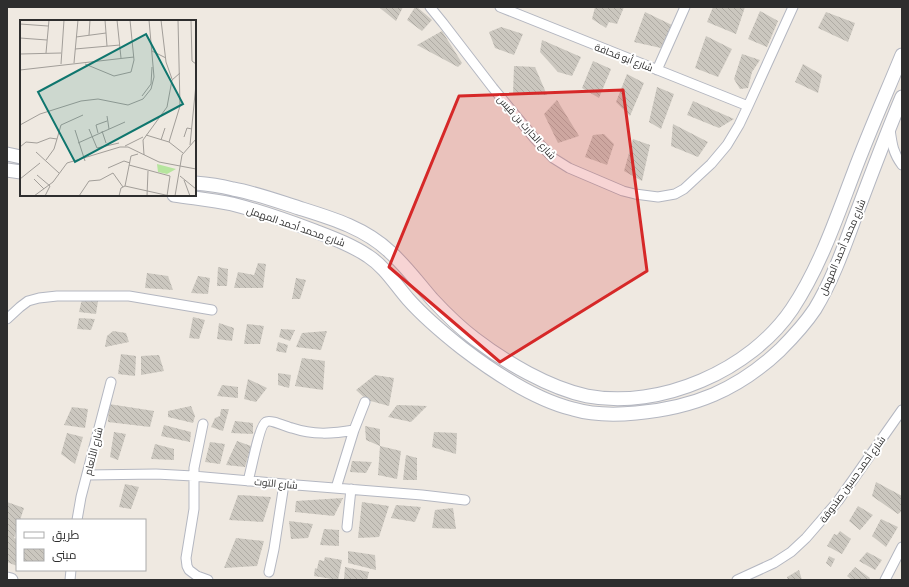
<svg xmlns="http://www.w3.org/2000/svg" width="909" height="587" font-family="'PT Sans Narrow',Cairo,sans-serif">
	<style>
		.building { fill: url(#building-back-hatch) }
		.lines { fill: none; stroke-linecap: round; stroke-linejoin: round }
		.minor-casing { stroke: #b4b7c1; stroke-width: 11 }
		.secondary-casing { stroke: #b4b7c1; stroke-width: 15 }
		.minor { stroke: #fff; stroke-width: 9 }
		.secondary { stroke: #fff; stroke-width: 13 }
		.marked { fill: #d62828; fill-opacity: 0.2; stroke: #d62828; stroke-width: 3; stroke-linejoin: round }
		.labels { text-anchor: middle; stroke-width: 4; stroke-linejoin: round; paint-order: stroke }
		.street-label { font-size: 10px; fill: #2e2e2e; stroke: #fff }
		.inset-road { fill: none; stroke: #a29e99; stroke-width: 1 }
		.view { fill: #0f766e; fill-opacity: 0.15; stroke: #0f766e; stroke-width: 2 }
		.inset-edge { fill: none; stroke: #2e2e2e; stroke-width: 2 }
	</style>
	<defs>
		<pattern id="building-back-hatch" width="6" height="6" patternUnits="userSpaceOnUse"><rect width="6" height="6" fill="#cbc7bf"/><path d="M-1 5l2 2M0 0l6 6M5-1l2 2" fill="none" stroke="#afaba4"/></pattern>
	</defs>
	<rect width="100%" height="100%" fill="#efe9e1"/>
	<!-- building -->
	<path class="building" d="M380 7H403L396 21 380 8Z
		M415 7H417L432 20 422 31 407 20Z
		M595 7H624L617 24 609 22 606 28 592 19Z
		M713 7H745L736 34 707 22Z
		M760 11 778 21 767 47 748 39Z
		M645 12 674 26 661 48 634 42Z
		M826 12 855 23 848 42 818 28Z
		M501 27 523 34 514 55 495 48 489 32Z
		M442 31 462 63 458 67 417 45Z
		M706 36 732 49 718 77 695 68Z
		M542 40 581 57 572 76 558 72 540 52Z
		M742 54 760 60 752 72 748 88 740 89 734 79Z
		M593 61 611 69 599 98 582 88Z
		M803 64 822 75 818 93 795 82Z
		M514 66 535 67 547 95 513 94Z
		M627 74 644 83 630 116 616 102Z
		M657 87 674 94 661 129 649 122Z
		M557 100 579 136 558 143 544 114Z
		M693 101 734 119 719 128 687 115Z
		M673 124 708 142 698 157 671 146Z
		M604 134 614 144 607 165 585 157 593 135Z
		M633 139 650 145 642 181 624 171Z
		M258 263 266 264 263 288H234L238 272 254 275Z
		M218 267 228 269 227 286H217Z
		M147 273 168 276 173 290 145 288Z
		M198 276 210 278 208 294 191 293Z
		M296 278 306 280 300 299H292Z
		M82 299 98 301 96 314 79 312Z
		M193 317 205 320 199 339 189 338Z
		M79 318 95 319 91 330 77 329Z
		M219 323 234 328 232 341 217 339Z
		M247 324 264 326 260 344H244Z
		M281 329 295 330 290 341 279 337Z
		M113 331 126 333 129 342 105 347 107 336Z
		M327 331 321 350 296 347 302 333Z
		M278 342 288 345 286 353 276 351Z
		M121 354 136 356 135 376 118 374Z
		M159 355 164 371 141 375V356Z
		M302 358 325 361 323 390 295 386Z
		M278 373 291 375 289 388 278 385Z
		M375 375 394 378 389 406 367 400 356 390Z
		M248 379 267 388 256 402 244 399Z
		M222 385 238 387V398L217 396Z
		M109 404 154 411 150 427 108 422Z
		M397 405 427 406 411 422 388 417Z
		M191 406 195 416 193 423 168 417V411Z
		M72 407 88 409 85 428 64 425Z
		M221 409H229L223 431 211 427 215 418 220 416Z
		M235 421 253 423V434L231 433Z
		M164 425 191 432 190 442 161 436Z
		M365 426 380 429V446L366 440Z
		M114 432 126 434 118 460 110 457Z
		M434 432 457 433 456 454 432 447Z
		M67 433 83 437 75 464 61 454Z
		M237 441 251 446 245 467 226 465Z
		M210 442 225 444 220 464 205 462Z
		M155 444 174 449V460L151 459Z
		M380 446 401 451 397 479 378 475Z
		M406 455 417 458V480H403Z
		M352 461 372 462 366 473 350 472Z
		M876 482 902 496V511L898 514 872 496Z
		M125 484 139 487 131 509 119 507Z
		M238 495 271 497 263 522 229 520Z
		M343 498 334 516 295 512 296 501Z
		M7 502 24 508 20 520H17V529L14 538 17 539V566L7 562Z
		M362 502 389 506 379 537 358 538Z
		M396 505 421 507 415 522 391 518Z
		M858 506 873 515 860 530 849 521Z
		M453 508 456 529 432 528 435 510Z
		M881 519 898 527 886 547 872 536Z
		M289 521 313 524 308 538 291 539Z
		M324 529 339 530V546L320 545Z
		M840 531 851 539 842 554 827 546 834 534 837 535Z
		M236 538 264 541 257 566 224 568Z
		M348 551 375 555 376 570 348 563Z
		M867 552 882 560 875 570 859 561Z
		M829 556 835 559 831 567 826 563Z
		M325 557 342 560 338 580 314 576 315 568 317 569 319 560 324 561Z
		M345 567 369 572 367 580H344Z
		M855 567 870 578 869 580H852L847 576Z
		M799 570 802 580H788L787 577Z"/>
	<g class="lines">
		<!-- minor casing -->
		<g class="minor-casing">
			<path id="minor" d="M430 7 443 23 493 88 535 139 553 158 569 168 623 191 635 194 658 197 675 194 684 189 711 164 727 145 739 125 748 106 793 7
				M500 7 748 106
				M657 70 685 7
				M890 129C892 144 893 153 902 165
				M7 319 20 307 28 301 39 298 57 296H129L212 310
				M203 424 194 468V509L186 558 187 566 189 570 197 576 208 580
				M88 475 156 474 193 476 284 484 422 495 465 500
				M248 481C251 472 259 425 266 422 270 419 287 427 292 428 313 435 332 434 354 430
				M336 488 354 430 365 402
				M77 520 81 497 111 382
				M347 527 351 489
				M269 572 274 549 284 484
				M70 580 71 570
				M737 580 774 563 791 552 806 538 838 501 902 410
				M885 580 902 547"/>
		</g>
		<!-- secondary casing -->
		<g class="secondary-casing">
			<path id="secondary" d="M7 154 21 157
				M7 170 21 172
				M195 183C208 184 221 186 233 189 256 193 277 201 299 208 331 218 365 228 390 252 406 266 418 283 432 299 445 313 459 327 475 339 505 362 549 388 587 396 660 410 751 370 792 309 820 267 836 219 854 172 869 132 886 94 902 55
				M174 195C193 198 213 200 232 204 260 211 288 221 315 231 333 238 352 245 368 256 385 267 395 284 408 299 424 317 443 333 462 348 492 371 536 400 573 409 593 415 615 415 636 413 693 408 738 390 780 350 793 337 805 324 815 309 832 281 843 250 854 220 870 178 885 137 902 97
				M7 579 11 580"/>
		</g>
		<!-- minor -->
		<use href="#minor" class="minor"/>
		<!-- secondary -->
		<use href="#secondary" class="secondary"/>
	</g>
	<!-- marked area -->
	<path class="marked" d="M623 90 647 271 500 362 389 267 459 96Z"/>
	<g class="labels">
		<!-- street labels -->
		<g class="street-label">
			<text transform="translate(624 57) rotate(21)" y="4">شارع أبو قحافة</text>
			<text transform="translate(527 127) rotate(48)" y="4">شارع الحارث بن قيس</text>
			<text transform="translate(296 226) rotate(19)" y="4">شارع محمد أحمد المهمل</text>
			<text transform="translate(842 247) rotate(-67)" y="4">شارع محمد أحمد المهمل</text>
			<text transform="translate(93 451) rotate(-76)" y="4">شارع الأنعام</text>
			<text transform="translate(852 479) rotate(-54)" y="4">شارع أحمد حسين صندوقة</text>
			<text transform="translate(276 483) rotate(5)" y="4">شارع التوت</text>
		</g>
	</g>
	<!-- overview -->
	<g transform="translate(20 20)">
		<rect width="176" height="176" fill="#efe9e1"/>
		<path d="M137 144 156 149 147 154 138 152Z" fill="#b6e59e"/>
		<path class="inset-road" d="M85 0 87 26M97 0 101 38M141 0 146 42 152 59M171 0 172 41 176 44M0 4 28 6M69 15 70 0M56 17 86 13M0 18 27 20M55 29 100 25M132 31 146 38M26 33 29 0M0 34 41 33M54 43 58 0M41 44 44 0M65 44 94 56 111 52 114 40 110 0M0 50 114 37M122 76 131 64 132 47M87 96 89 109M0 105 20 94 61 81 78 79 108 85 123 79 131 69 134 57 129 0M69 109 77 128 99 123M55 110 65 141M82 111 86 123M78 113 76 105 87 101M126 115 149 122 163 133M164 117 167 108 172 109M37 119 41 105 63 95M141 120 145 108M149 122 160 86 158 0M58 123 105 102M170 125 176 64M105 126 123 117M0 127 6 122 17 123 30 118 37 119 34 129 26 140M16 132 39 153M124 135 123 120 147 87 152 60 160 53M109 145 150 156 147 176M88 148 104 141 110 143M17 155 30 166 25 176M160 156 176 169M0 159 20 143M14 159 24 169M164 160 170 176M105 166 111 136 118 134M14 176 33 162 47 143 100 127H108L139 142 176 149M59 176 69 161 80 160 93 153 103 167M73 176H95M99 176 101 168 105 166 150 176M127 176 128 151M155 176 162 135 176 119"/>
		<path class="view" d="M126 14 163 84 55 142 18 72Z"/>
		<rect width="176" height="176" class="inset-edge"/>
	</g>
	<!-- border -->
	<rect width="909" height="587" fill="none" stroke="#2e2e2e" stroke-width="16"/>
	<!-- legend -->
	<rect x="16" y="519" width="130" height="52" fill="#ffffff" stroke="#ababab"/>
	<rect x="24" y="532" width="20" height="6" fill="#ffffff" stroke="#ababab"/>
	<text x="52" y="539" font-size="12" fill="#2e2e2e">طريق</text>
	<rect x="24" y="549" width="20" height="12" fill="url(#building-back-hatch)" stroke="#ababab"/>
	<text x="52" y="559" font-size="12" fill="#2e2e2e">مبنى</text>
</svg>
